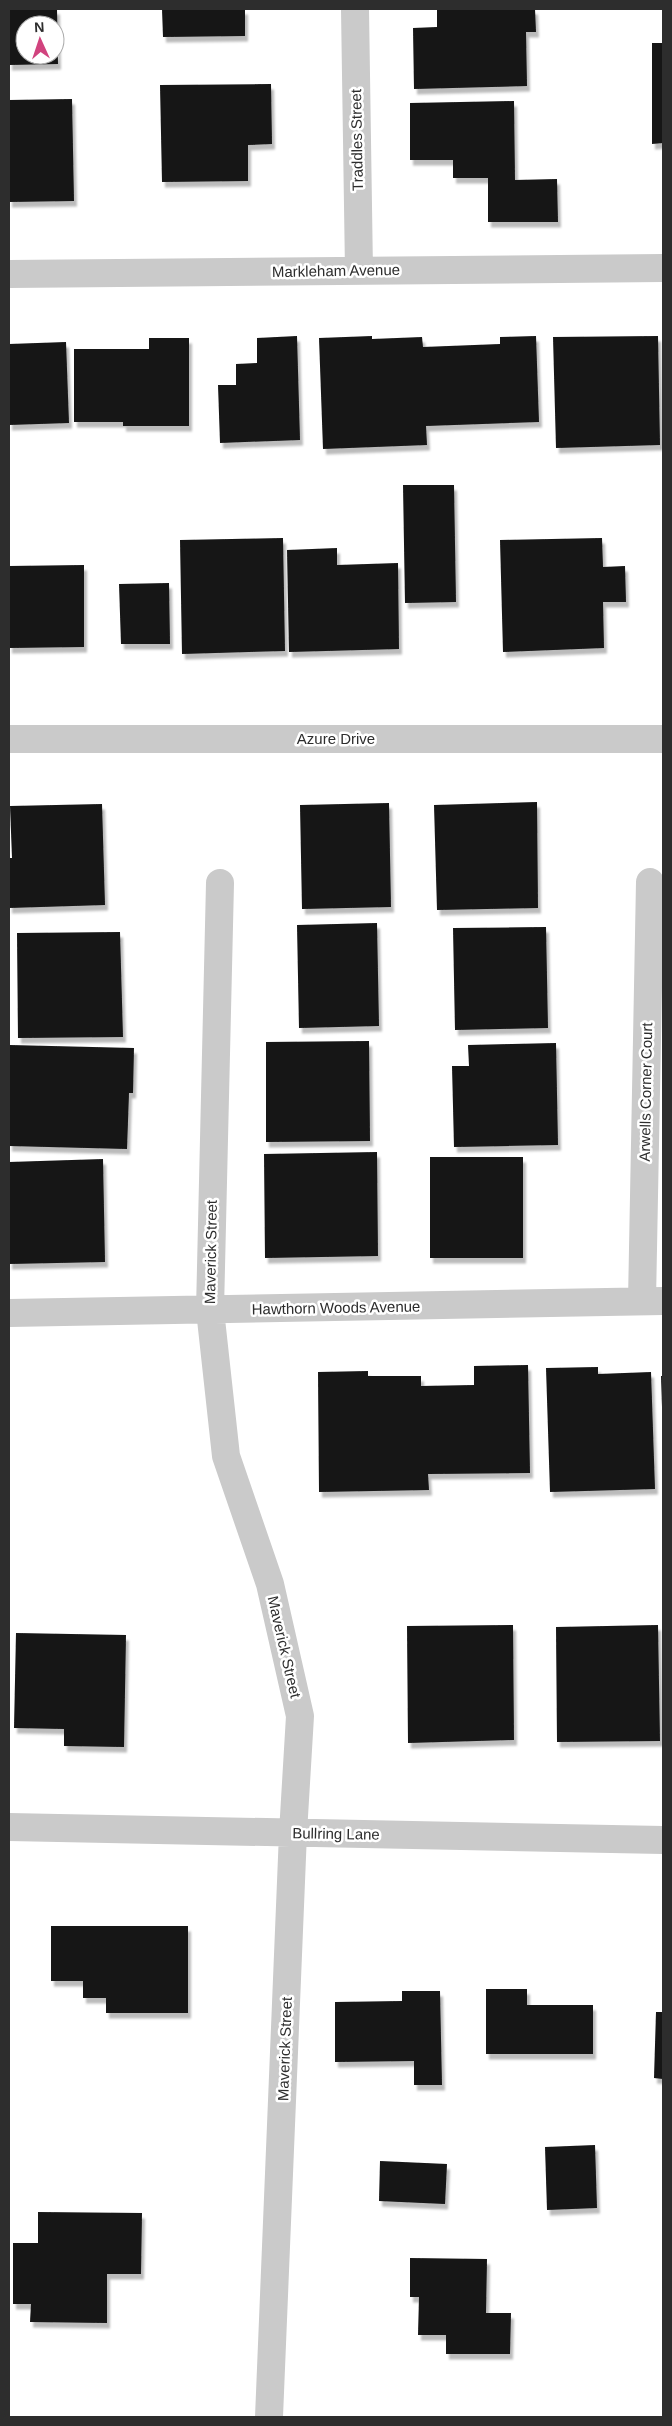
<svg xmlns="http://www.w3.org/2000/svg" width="672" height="2426" font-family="Arial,sans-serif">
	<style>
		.building { fill: #141414; fill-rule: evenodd; filter: url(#shadow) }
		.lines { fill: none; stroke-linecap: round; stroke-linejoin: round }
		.minor { stroke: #cacaca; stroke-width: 28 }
		.tertiary { stroke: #cacaca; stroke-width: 28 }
		.labels { text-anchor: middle; stroke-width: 5; stroke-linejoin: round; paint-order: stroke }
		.street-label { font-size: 15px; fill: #2d2d2d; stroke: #fff }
	</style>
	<defs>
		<filter id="shadow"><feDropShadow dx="3" dy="5.5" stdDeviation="1" flood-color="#0004"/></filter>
	</defs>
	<rect width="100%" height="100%" fill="#fff"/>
	<!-- building -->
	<path class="building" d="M9 9H57L58 64 9 65ZM25 25H55V55H25Z
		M162 9H245V36L163 37Z
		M437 9H535L536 32H526L527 86 414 89 413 28 437 27Z
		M652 43H663V143L652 144Z
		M271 84 272 144 248 145V181L162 182 160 85Z
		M72 99 74 201 9 202V100Z
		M514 101 515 180 557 179 558 222H488V178H453V160H410V103Z
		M297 336 300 440 220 443 218 385H236V364L257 363V338Z
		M372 336V339L422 337 423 347 500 344V337L536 336 539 422 426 426 427 445 323 449 319 338Z
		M658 336 660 445 556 448 553 337Z
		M149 338H189V426H123V422H74V349H149Z
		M66 342 69 423 9 425V344Z
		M403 485H454L456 602 405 603Z
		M283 538 285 651 182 654 180 540Z
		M602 538 603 567 625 566 626 602H603L604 648 503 652 500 540Z
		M337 548V565L398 563 399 649 289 652 287 550Z
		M84 565V647L9 648V566Z
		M169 583 170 644H121L119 584Z
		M537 802 538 908 437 910 434 805Z
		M389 803 391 907 302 909 300 805Z
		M102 804 105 905 9 908V858H12L10 806Z
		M377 923 379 1026 299 1028 297 925Z
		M546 927 548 1028 455 1030 453 928Z
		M120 932 123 1037 18 1038 17 933Z
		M369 1041 370 1141 266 1142V1042Z
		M556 1043 558 1145 454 1147 452 1066H469L468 1045Z
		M10 1045 134 1048 133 1093H129L127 1149 9 1146Z
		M377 1152 378 1256 265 1258 264 1154Z
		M430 1157H523V1258H430Z
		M103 1159 105 1262 9 1264V1162Z
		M528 1365 530 1473 428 1474 429 1490 319 1492 318 1372 368 1371V1376H421V1386L474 1385V1366Z
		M598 1367V1374L651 1372 655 1489 550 1492 546 1368Z
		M661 1376H663V1407H662Z
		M513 1625 514 1740 408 1743 407 1626Z
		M658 1625 660 1741 557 1742 556 1627Z
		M16 1633 126 1635 124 1747 64 1746V1729L14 1728Z
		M51 1926H188V2013H106V1998H83V1981H51Z
		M486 1989H527V2005H593V2054H486Z
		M402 1991H440L442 2085H414V2061L335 2062V2002L402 2001Z
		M656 2012H663V2079L654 2078Z
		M595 2145 597 2208 547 2210 545 2147Z
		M380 2161 447 2164 445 2204 379 2201Z
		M38 2212 142 2213 141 2274H107V2323L30 2322 31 2304H13V2243H38Z
		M410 2258 487 2259 486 2313H511L510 2354H446V2335H418L419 2297H410Z"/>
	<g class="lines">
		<!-- minor -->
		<path class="minor" d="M355 9 359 271
			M9 274 663 268
			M220 883 210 1310 226 1456 270 1584 300 1716 293 1833 269 2417
			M642 1301 650 882
			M9 1313 663 1301
			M9 1827 663 1840"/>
		<!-- tertiary -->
		<path class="tertiary" d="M9 739H663"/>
	</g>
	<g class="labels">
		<!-- street labels -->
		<g class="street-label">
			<text transform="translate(357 140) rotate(-91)" y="5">Traddles Street</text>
			<text transform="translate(336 271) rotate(-1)" y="5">Markleham Avenue</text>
			<text x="336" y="744">Azure Drive</text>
			<text transform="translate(646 1092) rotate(-89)" y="5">Arwells Corner Court</text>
			<text transform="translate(211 1252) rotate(-89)" y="5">Maverick Street</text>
			<text transform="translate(336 1308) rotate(-1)" y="5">Hawthorn Woods Avenue</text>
			<text transform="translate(284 1647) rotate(77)" y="5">Maverick Street</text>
			<text transform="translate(336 1834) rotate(1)" y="5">Bullring Lane</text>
			<text transform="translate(285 2049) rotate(-88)" y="5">Maverick Street</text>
		</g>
	</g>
	<!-- border -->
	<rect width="672" height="2426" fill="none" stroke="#2d2d2d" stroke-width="20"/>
	<!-- north arrow -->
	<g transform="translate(40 40) rotate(357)"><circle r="24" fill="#ffffff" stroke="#ababab"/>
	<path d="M0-4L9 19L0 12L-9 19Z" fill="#d1437e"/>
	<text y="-8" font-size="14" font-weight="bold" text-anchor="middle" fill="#2d2d2d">N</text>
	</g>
</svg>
